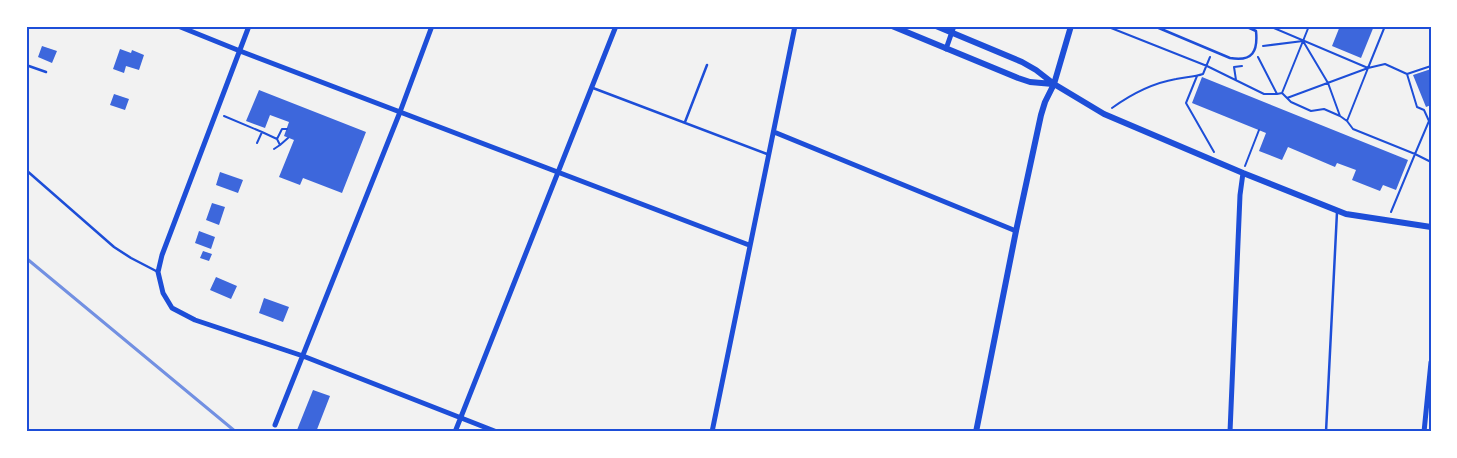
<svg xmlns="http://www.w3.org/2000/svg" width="1457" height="458" font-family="Barlow,sans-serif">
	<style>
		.building { fill: #3d67dc }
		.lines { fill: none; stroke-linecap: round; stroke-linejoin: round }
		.path { stroke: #1d4ed8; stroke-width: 2 }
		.service { stroke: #1d4ed8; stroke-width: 2.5 }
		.minor { stroke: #1d4ed8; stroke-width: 5 }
		.tertiary { stroke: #1d4ed8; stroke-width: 6 }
		.rail { stroke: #7290e2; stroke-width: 3 }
		.neatline { fill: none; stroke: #1d4ed8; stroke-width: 2 }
	</style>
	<rect width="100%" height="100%" fill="#f2f2f2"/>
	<!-- building -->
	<path class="building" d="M1340 26H1374L1361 58 1332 46Z
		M42 46 57 51 52 63 38 57Z
		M120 49 131 53 132 50 144 55 139 70 126 66 124 73 113 69Z
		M1431 69V105L1426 107 1413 75Z
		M1202 77 1408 160 1396 190 1383 185 1380 191 1352 180 1356 170 1337 163 1335 167 1288 147 1282 160 1259 151 1266 133 1192 103Z
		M259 90 366 132 342 193 303 178 300 185 279 177 294 140 284 136 289 122 270 115 265 128 246 121Z
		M114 94 129 99 125 110 110 105Z
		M220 172 243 180 238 193 216 185Z
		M212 203 225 207 219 225 206 220Z
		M199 231 215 237 211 249 195 243Z
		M203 251 212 254 209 261 200 258Z
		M216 277 237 286 231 299 210 290Z
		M264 298 289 307 283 322 259 313Z
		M313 390 330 396 316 432H302L297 430Z"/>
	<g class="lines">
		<!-- path -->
		<path class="path" d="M1106 26 1207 66 1264 94H1277L1258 57
			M1269 26 1368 68 1347 121 1340 116 1324 109 1311 111 1291 102 1282 93 1277 94
			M1309 26 1303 41 1328 83 1340 116
			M1430 26 1431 27
			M1263 46 1303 41 1282 93
			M1368 68 1385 26
			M1407 74 1431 66
			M1197 76 1186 103 1214 152
			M1236 80 1234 67 1242 66
			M1287 98 1368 68 1385 64 1407 74 1417 107 1424 110 1429 121 1415 154 1353 129 1347 121
			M1112 108C1130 95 1153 83 1176 79 1185 77 1194 77 1203 74L1210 57
			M224 116 262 132 257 143
			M262 132 277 139 282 129H287
			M280 145 288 138
			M274 149 280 145 277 139
			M1245 166 1259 130
			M1391 212 1415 154 1431 162"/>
		<!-- service -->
		<path class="service" d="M1154 26 1230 58C1253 62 1258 51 1256 31L1245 26
			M26 65 46 72
			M593 88 767 154
			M685 122 707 65
			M26 170 114 247 131 258 158 272
			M1326 432 1337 212"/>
		<!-- minor -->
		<path class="minor" d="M178 26 240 51 749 245
			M249 26 162 255 158 272 163 293 172 308 195 320 303 356 497 432
			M946 49 954 26
			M774 132 1016 231
			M275 425 400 112 432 26
			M455 432 616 26
			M712 432 795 26
			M1230 432 1240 195 1243 173
			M1424 432 1431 362"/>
		<!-- tertiary -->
		<path class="tertiary" d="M892 26 1018 78 1030 82 1053 84
			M936 26 1022 62 1036 70 1054 84 1104 114 1243 173 1346 214 1431 227
			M976 432 1016 231 1041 115 1045 102 1054 84 1071 26"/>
		<!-- rail -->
		<path class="rail" d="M26 258 236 432"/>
	</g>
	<!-- border -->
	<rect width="1457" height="458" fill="none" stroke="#ffffff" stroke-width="55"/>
	<rect x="28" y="28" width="1402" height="402" class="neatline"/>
</svg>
